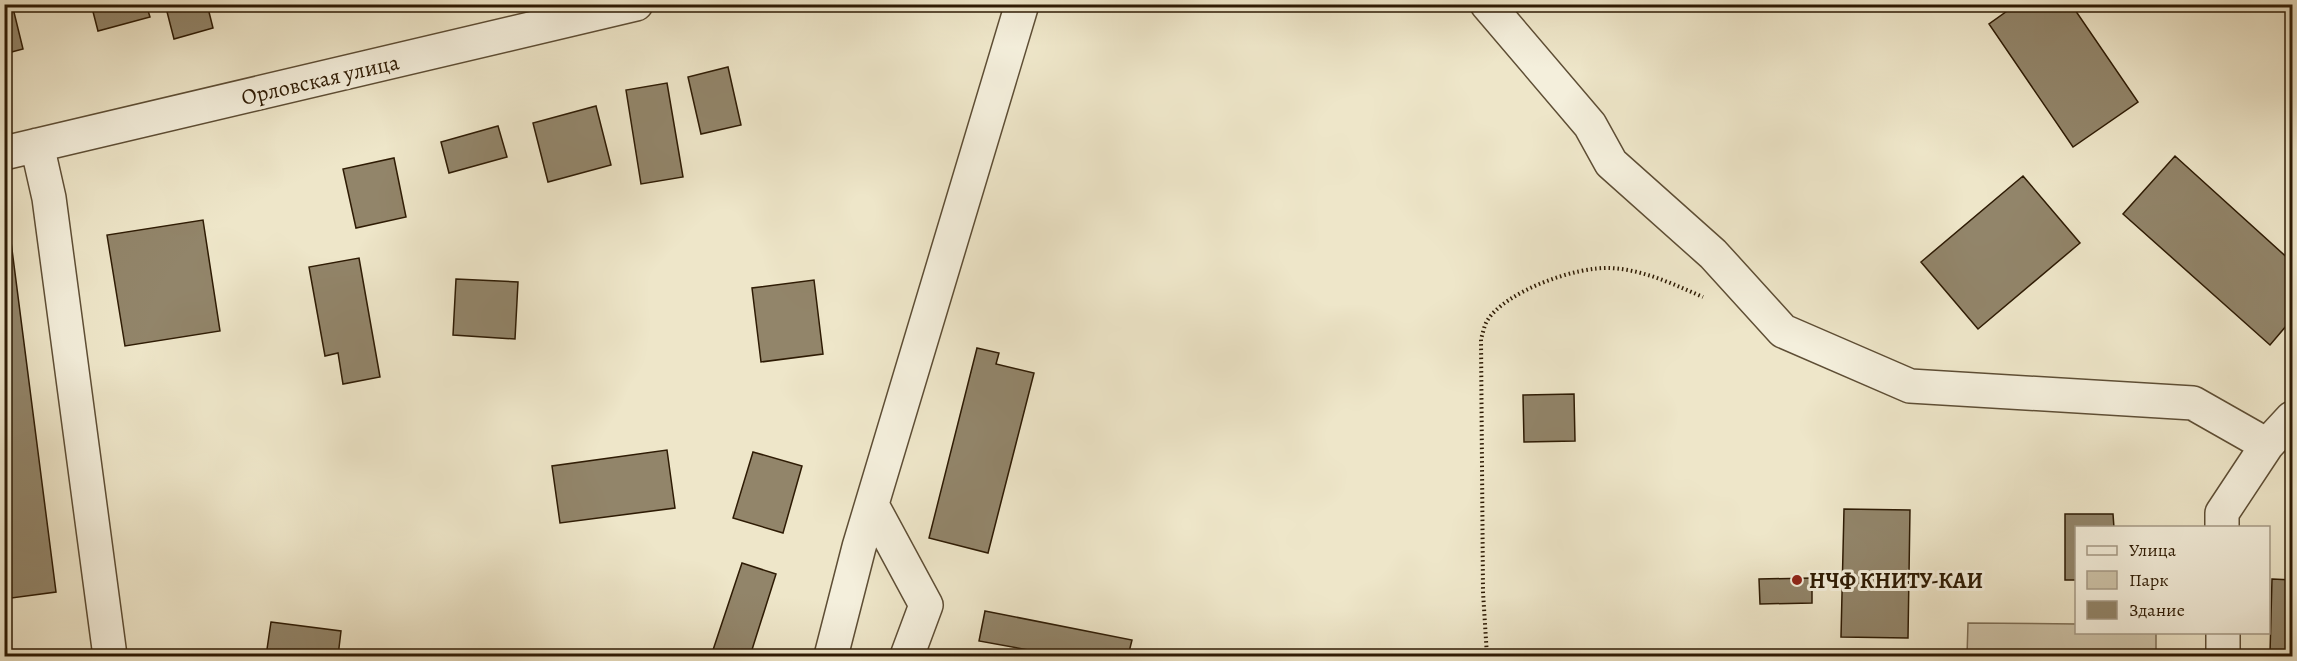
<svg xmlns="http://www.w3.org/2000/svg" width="2297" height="661" font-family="Alegreya,serif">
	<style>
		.green { fill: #cdc3a8; stroke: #7e6f56; stroke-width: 1.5 }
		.building { fill: #92856a; stroke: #2e1b04; stroke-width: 1.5 }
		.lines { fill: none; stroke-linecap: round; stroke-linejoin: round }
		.minor-casing { stroke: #5e4e35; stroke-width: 36 }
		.path { stroke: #2e1b04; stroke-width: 4; stroke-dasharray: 1.5 3; stroke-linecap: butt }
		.minor { stroke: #f4efdc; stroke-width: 33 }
		.poi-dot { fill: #8f2418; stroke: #f4efdc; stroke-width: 2 }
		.labels { text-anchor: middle; stroke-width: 6; stroke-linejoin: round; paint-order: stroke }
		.street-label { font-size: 22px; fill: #2e1b04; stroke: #f4efdc }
		.poi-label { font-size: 22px; font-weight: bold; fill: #2e1b04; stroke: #f4efdc; text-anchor: start }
	</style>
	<rect width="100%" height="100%" fill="#eee6c9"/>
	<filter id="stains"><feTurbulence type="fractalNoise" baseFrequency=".00333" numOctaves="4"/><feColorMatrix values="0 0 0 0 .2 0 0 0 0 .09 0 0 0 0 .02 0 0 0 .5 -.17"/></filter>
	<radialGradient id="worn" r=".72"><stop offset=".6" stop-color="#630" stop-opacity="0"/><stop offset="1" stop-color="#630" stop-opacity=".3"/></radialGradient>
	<!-- green -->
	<path class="green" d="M1968 623 2076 624V632L2156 633V656H1967Z"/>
	<!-- building -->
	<path class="building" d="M4 4H12L23 49 4 54Z
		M91 4H146L150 17 98 31Z
		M165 4H207L213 28 174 39Z
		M2017 4H2071L2138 102 2073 147 1989 24Z
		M728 67 741 125 701 134 688 77Z
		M667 83 683 177 641 184 626 90Z
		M596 106 611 165 548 182 533 123Z
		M498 126 507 157 449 173 441 142Z
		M2175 156 2292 262V319L2270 345 2123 214Z
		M394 158 406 217 356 228 343 169Z
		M2023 176 2080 243 1978 329 1921 262Z
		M203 220 220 331 125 346 107 235Z
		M10 234 56 592 4 599V235Z
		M359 258 380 377 343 384 338 353 325 356 309 267Z
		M456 279 518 282 515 339 453 335Z
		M814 280 823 354 761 362 752 288Z
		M977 348 999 353 996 364 1034 373 988 553 929 538Z
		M1574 394 1575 441 1524 442 1523 395Z
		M667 450 675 508 560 523 552 466Z
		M753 452 802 466 783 533 733 518Z
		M1844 509 1910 510 1908 638 1841 637Z
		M2065 514H2113L2114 528H2076V580H2065Z
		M742 563 776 574 750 656H711Z
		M1812 578V603L1760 604 1759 579Z
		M2272 579 2292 580V654L2270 653Z
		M985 611 1132 640 1128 656H1062L979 641Z
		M271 622 341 631 338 656H266Z
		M1700 651 1752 652 1751 656H1699Z"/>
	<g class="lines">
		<!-- minor casing -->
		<g class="minor-casing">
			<path id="minor" d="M1487 4 1590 125 1611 163 1713 254 1783 331 1910 386 2193 403 2267 445
				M37 145 49 198 110 656
				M4 153 636 4
				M872 505 926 605 907 656
				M2222 528V513L2267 445 2292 418
				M2223 632V656
				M831 656 859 547 1022 4"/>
		</g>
		<!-- path -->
		<path class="path" d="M1487 656 1483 592 1481 339C1483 333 1484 326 1487 321 1505 291 1577 266 1611 268 1644 270 1673 284 1703 297"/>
		<!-- minor -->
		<use href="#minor" class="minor"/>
	</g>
	<!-- markers -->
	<circle class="poi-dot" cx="1797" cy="580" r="6"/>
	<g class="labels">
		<!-- street labels -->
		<g class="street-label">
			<text transform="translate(320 79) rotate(-13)" y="8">Орловская улица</text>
		</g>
		<!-- poi labels -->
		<g class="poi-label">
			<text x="1809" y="588">НЧФ КНИТУ-КАИ</text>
		</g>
	</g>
	<!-- margin -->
	<rect width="2297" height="661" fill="none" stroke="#eee6c9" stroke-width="24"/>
	<rect x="6" y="6" width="2285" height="649" fill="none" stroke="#2e1b04" stroke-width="3"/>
	<rect x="12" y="12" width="2273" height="637" fill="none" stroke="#2e1b04" stroke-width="1.5"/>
	<!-- legend -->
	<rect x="2075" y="526" width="195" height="108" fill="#f4efdc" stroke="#a59a86" stroke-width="1.5"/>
	<rect x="2087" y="546" width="30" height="9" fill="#f4efdc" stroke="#a59a86" stroke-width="1.5"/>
	<text x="2129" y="556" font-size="18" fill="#2e1b04">Улица</text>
	<rect x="2087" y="571" width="30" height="18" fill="#cdc3a8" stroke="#a59a86" stroke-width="1.5"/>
	<text x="2129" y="586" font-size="18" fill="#2e1b04">Парк</text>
	<rect x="2087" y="601" width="30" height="18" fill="#92856a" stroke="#a59a86" stroke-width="1.5"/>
	<text x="2129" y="616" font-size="18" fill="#2e1b04">Здание</text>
	<rect width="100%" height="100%" filter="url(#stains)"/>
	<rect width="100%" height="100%" fill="url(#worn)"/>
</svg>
